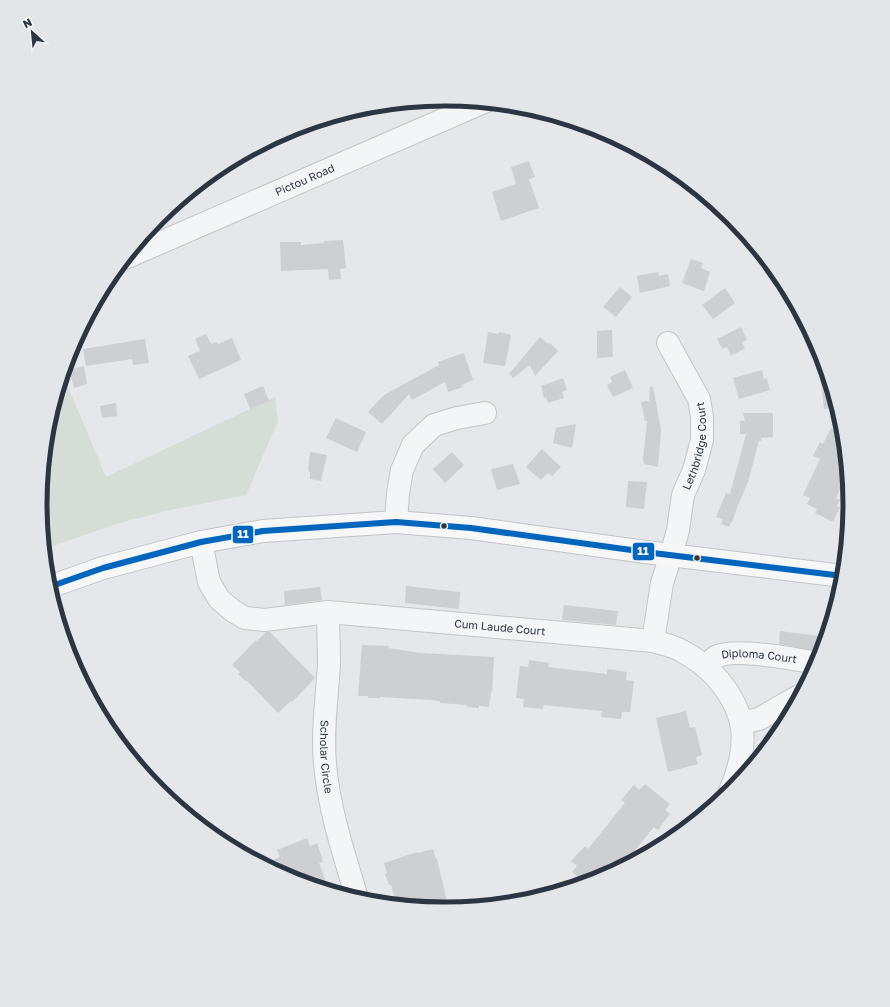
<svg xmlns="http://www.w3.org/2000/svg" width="890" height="1007" font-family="'Golos Text',sans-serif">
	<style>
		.green { fill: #d6ddd6 }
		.building { fill: #cdcfd2 }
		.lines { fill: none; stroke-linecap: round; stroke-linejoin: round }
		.minor-casing { stroke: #c3c5c8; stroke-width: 24 }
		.major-casing { stroke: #c2c4c7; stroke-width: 24 }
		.minor { stroke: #f4f5f6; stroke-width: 22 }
		.major { stroke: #f7f7f8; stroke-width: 22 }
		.bus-1-casing { stroke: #f3f5f8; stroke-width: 9 }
		.bus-1 { stroke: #0065bd; stroke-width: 6 }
		.bus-dot { fill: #2c3542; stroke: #f3f5f8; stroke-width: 1.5 }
		.labels { text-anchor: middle; stroke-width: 3; stroke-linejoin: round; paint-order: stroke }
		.street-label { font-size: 11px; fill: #2c3542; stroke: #f3f5f8 }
		.rim { fill: none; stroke: #2c3542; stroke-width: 5 }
		.line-badge { stroke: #f3f5f8; stroke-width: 1.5 }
		.badge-label { font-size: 11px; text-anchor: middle; font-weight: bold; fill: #fff }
	</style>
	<rect width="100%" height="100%" fill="#e5e7ea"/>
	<!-- green -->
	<path class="green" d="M63 375 106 477 275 397 278 421 246 495 170 510 119 523 44 549 40 503 48 424Z"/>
	<!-- building -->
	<path class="building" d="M529 161 535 177 529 179 539 208 501 221 492 192 516 184 511 167Z
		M343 240 346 268 340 269 341 279 329 280 328 269 281 271 280 242H301V245L324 243V241Z
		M691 259 703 263 701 268 710 272 704 291 682 283Z
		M658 272 659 276 668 274 670 286 640 293 637 276Z
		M620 287 632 297 616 317 603 307Z
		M725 288 735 303 713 319 702 305Z
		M741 327 747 340 742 342 745 348 731 356 727 347 722 349 717 339Z
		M612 330 613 357 597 358V331Z
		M488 332 499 334V332L511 335 505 366 483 363Z
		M206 334 211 344 216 342 218 344 232 338 241 360 199 379 188 356 200 351 195 339Z
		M540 337 548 344 549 342 558 351 535 376 530 365 513 378 509 374Z
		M145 339 149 363 133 365 132 359 86 366 83 349Z
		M464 353 473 380 462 385 463 387 448 392 445 382 412 400 409 394 382 424 368 412 384 395 439 365 438 362Z
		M84 366 87 384 74 388 69 370Z
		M625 370 633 388 613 397 607 385 612 382 610 377Z
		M762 370 764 379 767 378 770 390 739 399 733 378Z
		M826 372 837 407 824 409 820 374Z
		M563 378 567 390 562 392 564 398 548 403 546 397 544 398 541 386Z
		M263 386 269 401 250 409 244 394Z
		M653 386 661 430 658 467 644 464 643 459 647 421H645L641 402 649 401 650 387Z
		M116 403 117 416 102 418 100 406Z
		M743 413H773V437L761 438V441H759L748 482 738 505 732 523 731 522 729 527 721 524 723 519 716 517 726 493 730 494 746 434H740V421H745Z
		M336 418 366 432 357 452 326 438Z
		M576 424 572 448 553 443 556 428Z
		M831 428 843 433 847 474 836 498 840 500 837 506 840 507 833 522 815 513 817 509 807 504 810 498 803 495 820 459 813 456 820 442 823 444Z
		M542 449 561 467 552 476 548 473 541 480 526 467Z
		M310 452 327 455 321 481 310 479V472L308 471Z
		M452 452 464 465 445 483 433 469Z
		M513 464 520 484 497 490 491 469Z
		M628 481 647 482 644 509 626 507Z
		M406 586 460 592 459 609 405 603Z
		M320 587 322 600 285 605 284 591Z
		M564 605 618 611 616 625 562 620Z
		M780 631 826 637 821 652 779 644Z
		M266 632H270L315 678 292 702 291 701 278 713 256 690 247 681 246 682 238 674 240 672 232 665 256 640 257 641Z
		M362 645 389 646 388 648 421 653 494 657 492 692H491L489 707 479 706V708L467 707V705L440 703V701L431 700 380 697V698H368V696H358Z
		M529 660 549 663 548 667 607 674V669L627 672 626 680 634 681 630 712H622L621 719 601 717 602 711 544 705 543 709 523 707 524 699 516 698 520 666 528 667Z
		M686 711 690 728 695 727 702 755 696 757 698 764 668 772 656 718Z
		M645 784 670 804 665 810 670 814 658 830 654 827 622 866 600 878 585 882 572 872 577 866 571 861 585 846 588 849 625 803 621 800 634 785 639 790Z
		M307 838 310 846 317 843 323 862 319 863 329 890 290 878 276 870 273 860 280 857 277 850Z
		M433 849 436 859H437L448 906 440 908 399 904 396 902 391 885H389L385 874 387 873 384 863 417 852 418 853Z"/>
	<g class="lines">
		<!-- minor casing -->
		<g class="minor-casing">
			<g id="minor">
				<path id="s1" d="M125 258 484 102"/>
				<path d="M396 522 398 493 402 470 413 445 434 425 457 418 485 413"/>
				<path id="s2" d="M201 542 209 582 219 599 233 611 245 618 265 620 328 612 653 641C663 644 674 646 682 651 710 666 733 691 741 722 746 744 739 771 730 791"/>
				<path id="s3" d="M328 612C328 629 329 647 329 664 327 698 322 730 325 764 329 810 344 854 357 898"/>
				<path id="s4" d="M653 641 662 583 671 555 678 530 683 495 694 470 702 440V417L699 399 668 343"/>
				<path id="s5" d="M705 666C709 663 713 658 718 656 737 648 795 659 817 663"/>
				<path d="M741 723 759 719 799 696"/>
			</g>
		</g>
		<!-- major casing -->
		<g class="major-casing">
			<path id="major" d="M49 587 103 568 201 542 263 531 396 522 471 528 653 553 843 576"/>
		</g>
		<!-- minor -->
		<use href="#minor" class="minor"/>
		<!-- major -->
		<use href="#major" class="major"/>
		<!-- bus-1 casing -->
		<g class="bus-1-casing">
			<path id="bus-1" d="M49 587 103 568 201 542 263 531 396 522 471 528 653 553 843 576"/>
		</g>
		<!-- bus-1 -->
		<use href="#bus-1" class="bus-1"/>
	</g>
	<!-- markers -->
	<g class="bus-dot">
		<circle cx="444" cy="526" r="3.5"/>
		<circle cx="697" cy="558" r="3.5"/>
	</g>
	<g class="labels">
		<!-- street labels -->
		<g class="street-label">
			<text dy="4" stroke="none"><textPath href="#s1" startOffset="196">Pictou Road</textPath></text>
			<text dy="4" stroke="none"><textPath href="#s4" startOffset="201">Lethbridge Court</textPath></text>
			<text dy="4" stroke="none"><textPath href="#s2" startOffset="349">Cum Laude Court</textPath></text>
			<text dy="4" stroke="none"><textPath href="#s5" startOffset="58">Diploma Court</textPath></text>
			<text dy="4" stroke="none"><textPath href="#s3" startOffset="145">Scholar Circle</textPath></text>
		</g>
	</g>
	<!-- crop -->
	<path d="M0 0H890V1007H0ZM47 504a398 398 0 1 1 796 0a398 398 0 1 1-796 0Z" fill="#e3e6e9" fill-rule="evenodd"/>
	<path class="rim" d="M47 504a398 398 0 1 1 796 0a398 398 0 1 1-796 0Z"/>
	<g class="line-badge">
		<rect x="232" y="525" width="22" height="19" rx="4" fill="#0065bd"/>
		<rect x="632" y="542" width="23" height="19" rx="4" fill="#0065bd"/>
	</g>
	<g class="badge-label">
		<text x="243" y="538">11</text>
		<text x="643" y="555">11</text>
	</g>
	<!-- north arrow -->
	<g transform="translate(32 32) rotate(333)" stroke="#f3f5f8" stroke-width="3" paint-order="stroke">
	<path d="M0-3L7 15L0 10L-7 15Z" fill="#2c3542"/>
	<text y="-6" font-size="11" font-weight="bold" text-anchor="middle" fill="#2c3542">N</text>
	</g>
</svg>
